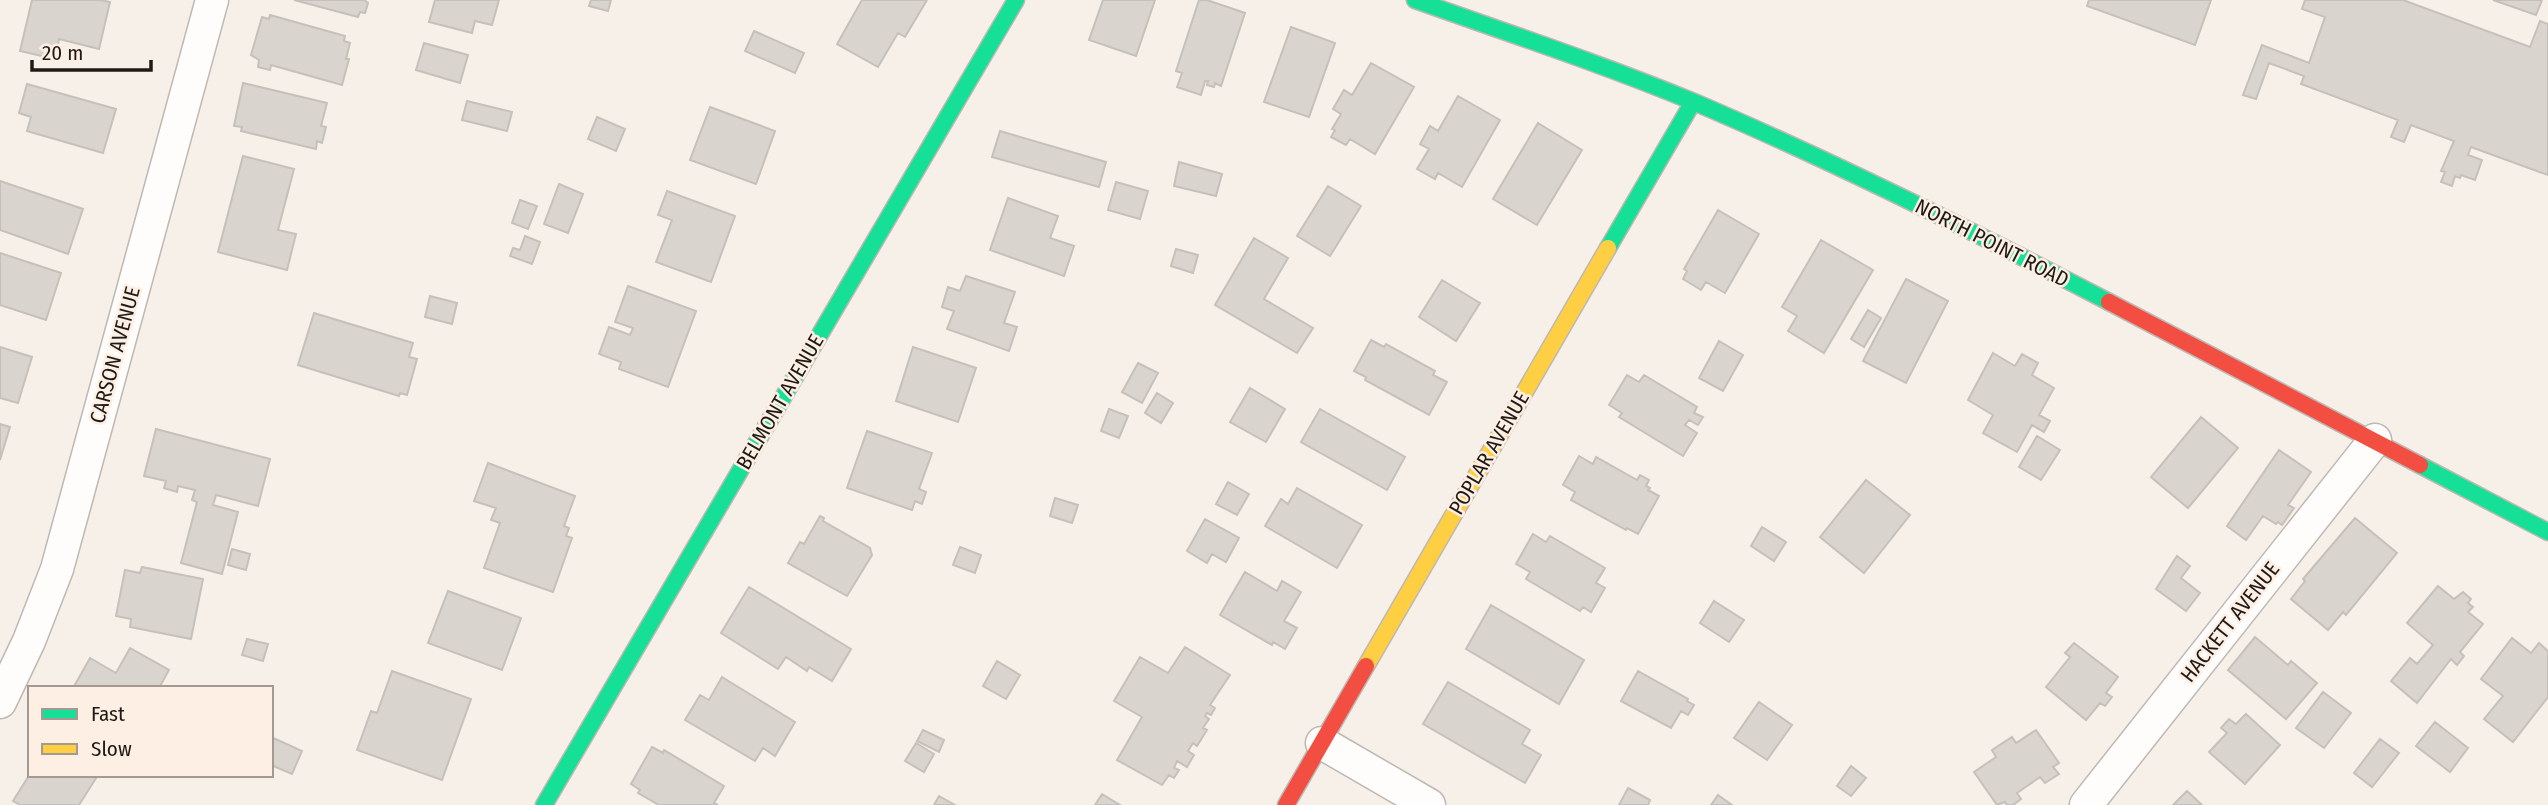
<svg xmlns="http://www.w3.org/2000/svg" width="2548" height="805" font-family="'Fira Sans Condensed',sans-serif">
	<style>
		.building { fill: #dad4cf; stroke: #c6c0bb; stroke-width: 2 }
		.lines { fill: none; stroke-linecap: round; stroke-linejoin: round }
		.street-casing { stroke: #beb8b3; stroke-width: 35 }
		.fast-casing { stroke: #beb8b3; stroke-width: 19 }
		.slow-casing { stroke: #beb8b3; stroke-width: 19 }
		.jam-casing { stroke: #beb8b3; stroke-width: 19 }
		.street { stroke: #fefdfc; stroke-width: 32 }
		.fast { stroke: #16e098; stroke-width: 16 }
		.slow { stroke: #ffcf43; stroke-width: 16 }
		.jam { stroke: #f24e42; stroke-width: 16 }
		.labels { text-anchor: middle; stroke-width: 5; stroke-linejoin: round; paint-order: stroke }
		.street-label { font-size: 21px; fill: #1f1a16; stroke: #fdefe3 }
	</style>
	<rect width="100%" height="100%" fill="#f7f0e9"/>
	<!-- building -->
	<path class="building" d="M32 0H100L110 2 99 49 59 39 55 59 20 51Z
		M294 0H364L368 3 365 13 360 12 358 17Z
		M435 0H499L492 25 475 21 472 33 429 22Z
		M591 0H611L608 11 589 6Z
		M862 0H927L905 37 898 33 878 67 837 44Z
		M1103 0H1155L1136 56 1089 40Z
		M1199 0H1207L1245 13 1221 86 1215 83 1214 87 1207 85 1208 81H1205L1201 95 1177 87 1182 73 1176 71Z
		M2089 0H2211L2195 45 2087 6Z
		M2305 0H2403L2530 47 2540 21 2548 24V175L2471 147 2468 155 2482 160 2475 180 2461 175 2460 178 2455 176 2452 186 2441 182 2445 172 2441 171 2454 141 2411 125 2404 142 2391 137 2398 120 2301 84 2304 76 2269 63 2256 99 2243 95 2262 45 2309 63 2325 17 2302 9Z
		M2493 0H2542L2536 15Z
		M270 15 345 36 344 41 350 43 346 59H349L342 85 271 65 270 70 258 67 259 60 251 55 262 17 269 19Z
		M1291 27 1335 43 1309 117 1264 102Z
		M754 31 804 53 795 73 745 51Z
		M424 43 468 55 460 83 416 70Z
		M1371 63 1414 87 1375 154 1350 139 1346 145 1331 137 1335 130 1332 129 1341 114 1333 109 1344 90 1352 95Z
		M243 83 327 103 321 126 326 127 322 143 317 141 316 149 241 131 242 127 234 126Z
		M27 84 116 109 103 153 27 131 31 117 19 113Z
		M1458 96 1500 120 1462 187 1438 173 1435 179 1417 169 1429 149 1420 144 1430 126 1438 131Z
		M467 101 512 112 507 131 462 120Z
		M710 107 775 131 756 184 690 160Z
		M597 117 625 129 616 151 588 139Z
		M1538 123 1582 150 1537 225 1493 199Z
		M1000 131 1106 162 1099 187 992 157Z
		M243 156 294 169 278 230 296 234 287 270 218 252Z
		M1179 162 1222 174 1216 196 1174 186Z
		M0 181 83 209 68 254 0 230Z
		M1116 182 1148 191 1140 219 1108 210Z
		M559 184 583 194 568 233 544 224Z
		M1328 186 1361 206 1330 256 1297 236Z
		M667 191 735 216 711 282 656 262 672 220 658 215Z
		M1008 198 1058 216 1050 238 1074 246 1064 276 990 250Z
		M520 200 537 206 528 229 512 223Z
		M1718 210 1759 234 1725 293 1706 282 1701 290 1683 279 1687 271 1684 269Z
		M525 236 540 242 532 264 510 256 513 248 520 250Z
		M1254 238 1288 258 1264 299 1313 328 1297 353 1215 305Z
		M1821 240 1873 270 1824 353 1788 331 1797 316 1782 307Z
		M1176 249 1198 255 1193 273 1171 266Z
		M0 253 61 273 46 320 0 305Z
		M966 276 1015 292 1004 323 1017 327 1009 351 947 329 954 311 942 307 948 287 960 291Z
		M1906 279 1948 301 1906 383 1863 361Z
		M1442 280 1480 303 1456 341 1419 317Z
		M628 286 696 311 668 387 619 369 621 362 599 354 609 327 630 335 633 328 615 322Z
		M430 296 457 303 452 324 425 317Z
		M1868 310 1881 318 1864 347 1851 339Z
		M314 313 413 343 409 357 417 359 407 395 400 393 399 396 298 365Z
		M1371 340 1384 347 1386 344 1435 371 1433 375 1447 382 1429 415 1365 380 1366 377 1354 371Z
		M1719 341 1743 355 1723 391 1699 378Z
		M0 347 32 357 18 403 0 398Z
		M913 347 976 368 958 422 896 401Z
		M1993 353 2015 366 2022 354 2038 363 2032 375 2054 388 2039 415 2050 421 2044 432 2032 425 2017 452 1983 433 1993 415 1968 400Z
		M1138 363 1158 373 1142 403 1122 392Z
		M1627 375 1639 382 1644 375 1697 407 1694 413 1703 417 1698 425 1689 420 1685 425 1697 433 1683 456 1619 417 1622 413 1609 405Z
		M1250 388 1285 409 1266 442 1230 422Z
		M1157 393 1173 403 1161 423 1145 413Z
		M1109 409 1128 416 1119 438 1101 431Z
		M1320 409 1405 457 1387 490 1301 442Z
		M2201 417 2238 448 2188 508 2151 477Z
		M0 424 10 427 0 460Z
		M156 429 270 459 258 506 216 495 213 505 238 512 222 574 181 563 197 502 192 500 195 490 178 486 177 492 164 488 166 481 144 476Z
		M867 431 932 453 919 489 926 492 922 504 915 501 912 510 847 488Z
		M2037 436 2060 450 2041 480 2019 467Z
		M2279 450 2311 472 2288 505 2294 508 2282 525 2278 522 2276 524 2263 516 2246 540 2227 526Z
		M1579 456 1593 464 1596 457 1637 480 1640 475 1649 480 1646 486 1650 488 1648 490 1659 496 1638 534 1627 528 1626 530 1571 500 1575 492 1563 485Z
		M488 463 575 496 564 526 569 528 566 536 572 538 553 592 484 568 500 523 491 520 496 508 474 501Z
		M1866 480 1910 515 1864 573 1820 537Z
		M1228 482 1249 494 1237 515 1216 504Z
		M1297 488 1362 525 1337 568 1265 526 1281 499 1288 504Z
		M1055 498 1078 505 1072 523 1050 516Z
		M820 516 824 518 823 521 870 548 872 555 847 596 788 563 800 542 804 544Z
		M2355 518 2397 553 2346 615 2343 612 2328 630 2291 599 2305 581 2303 579Z
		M1205 519 1239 538 1226 562 1212 554 1207 563 1187 551Z
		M1762 527 1786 542 1774 561 1751 546Z
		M1533 534 1546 542 1550 536 1605 568 1596 583 1605 588 1591 612 1583 607 1580 611 1526 579 1530 572 1516 564Z
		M960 547 981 555 975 573 953 565Z
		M232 549 250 554 246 570 228 565Z
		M2177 556 2190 566 2181 578 2200 593 2186 611 2156 589Z
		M142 567 203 579 191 639 130 627 131 619 116 616 125 570 140 573Z
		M1245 572 1277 591 1282 581 1301 592 1284 621 1297 628 1285 649 1273 642 1272 645 1220 615Z
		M2438 586 2454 599 2463 592 2471 599 2468 603 2473 607 2468 612 2483 624 2460 652 2464 656 2457 665 2451 659 2417 703 2391 681 2410 658 2417 664 2433 645 2407 623Z
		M749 587 851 649 832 681 809 667 807 671 786 657 778 669 721 633Z
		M448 591 521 618 502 670 428 643Z
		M1714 601 1744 620 1729 642 1700 623Z
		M1491 605 1584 660 1559 704 1466 649Z
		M2255 637 2288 665 2291 661 2317 683 2286 719 2228 670Z
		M2512 638 2531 653 2539 643 2548 651V697L2513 742 2484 719 2503 696 2481 679Z
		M247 639 268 644 263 661 242 655Z
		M2074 643 2118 677 2106 693 2112 697 2105 706 2100 703 2086 720 2046 687 2070 657 2065 653Z
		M1185 647 1230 675 1210 705 1215 708 1211 715 1207 713 1205 716 1209 719 1203 728 1207 730 1197 746 1193 743 1188 751 1194 755 1187 767 1177 761 1174 768 1179 770 1174 778 1169 775 1162 785 1117 760 1142 717 1114 701 1140 657 1168 673Z
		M130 648 169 670 159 688H73L90 658 116 673Z
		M997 661 1020 675 1006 699 983 686Z
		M392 671 471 699 442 780 357 750 371 711 377 713Z
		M1638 671 1688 699 1687 701 1694 705 1688 715 1681 711 1671 728 1621 701Z
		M722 677 795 722 775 756 763 748 755 761 685 720 700 695 709 700Z
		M1448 682 1530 730 1522 744 1541 755 1525 783 1423 724Z
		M2323 692 2351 713 2324 748 2296 728Z
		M1759 702 1792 725 1767 760 1734 738Z
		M2246 714 2280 745 2245 784 2209 752 2227 733 2221 728 2229 719 2236 724Z
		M2435 722 2468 748 2450 772 2416 746Z
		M923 730 944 740 939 752 917 741Z
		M2036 730 2059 763 2053 767 2059 774 2045 783 2040 777 2017 793 2021 799 2013 805H2007L2005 802 1997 805 1974 772 1996 757 1992 750 2012 737 2016 743Z
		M271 737 302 751 292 774 271 765Z
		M2380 739 2399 753 2372 787 2354 773Z
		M916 743 934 754 924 772 905 761Z
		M652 747 663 753 664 750 724 786 714 803 718 805H659L638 793 640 790 631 784Z
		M1851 766 1866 778 1851 796 1837 786Z
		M30 774V775H98L79 805H20L13 801Z
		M1628 788 1650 800 1648 805H1619Z
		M2187 791 2202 805H2173Z
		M1102 794 1120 805H1095Z
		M1718 795 1732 805H1711Z
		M939 796 955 805H934Z"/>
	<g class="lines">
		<!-- street casing -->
		<g class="street-casing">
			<path id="street" d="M0 702 29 641 57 569 212 0
				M1322 743 1429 805
				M2086 805 2375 440"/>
		</g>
		<!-- fast casing -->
		<g class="fast-casing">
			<path id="fast" d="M1415 0C1508 33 1602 64 1694 102 1835 162 1973 231 2109 302
				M1608 248 1693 102
				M2420 465 2548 532
				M544 805 1016 0"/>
		</g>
		<!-- slow casing -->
		<g class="slow-casing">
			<path id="slow" d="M1366 666 1608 248"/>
		</g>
		<!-- jam casing -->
		<g class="jam-casing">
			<path id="jam" d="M2109 302 2420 465
				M1286 805 1366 666"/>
		</g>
		<!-- street -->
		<use href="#street" class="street"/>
		<!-- fast -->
		<use href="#fast" class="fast"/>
		<!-- slow -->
		<use href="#slow" class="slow"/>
		<!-- jam -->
		<use href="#jam" class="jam"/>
	</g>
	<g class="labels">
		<!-- street labels -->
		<g class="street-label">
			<text transform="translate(1992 243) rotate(27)" y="7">NORTH POINT ROAD</text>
			<text transform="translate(115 355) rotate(-75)" y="7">CARSON AVENUE</text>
			<text transform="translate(780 402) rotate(-60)" y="7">BELMONT AVENUE</text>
			<text transform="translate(1489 453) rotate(-60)" y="7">POPLAR AVENUE</text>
			<text transform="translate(2230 622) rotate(-52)" y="7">HACKETT AVENUE</text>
		</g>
	</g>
	<!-- legend -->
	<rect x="28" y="686" width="245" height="91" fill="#fdefe3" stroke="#a49a91" stroke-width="2"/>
	<rect x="42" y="709" width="35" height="10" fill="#16e098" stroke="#a49a91" stroke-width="2"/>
	<text x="91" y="721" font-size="21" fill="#1f1a16">Fast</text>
	<rect x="42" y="744" width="35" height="10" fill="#ffcf43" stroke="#a49a91" stroke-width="2"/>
	<text x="91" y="756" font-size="21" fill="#1f1a16">Slow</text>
	<!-- scale -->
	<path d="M32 60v10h119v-10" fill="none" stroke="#1f1a16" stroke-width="3.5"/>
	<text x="42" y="60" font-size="21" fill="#1f1a16" stroke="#fdefe3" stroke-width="5" paint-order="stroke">20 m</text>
</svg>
